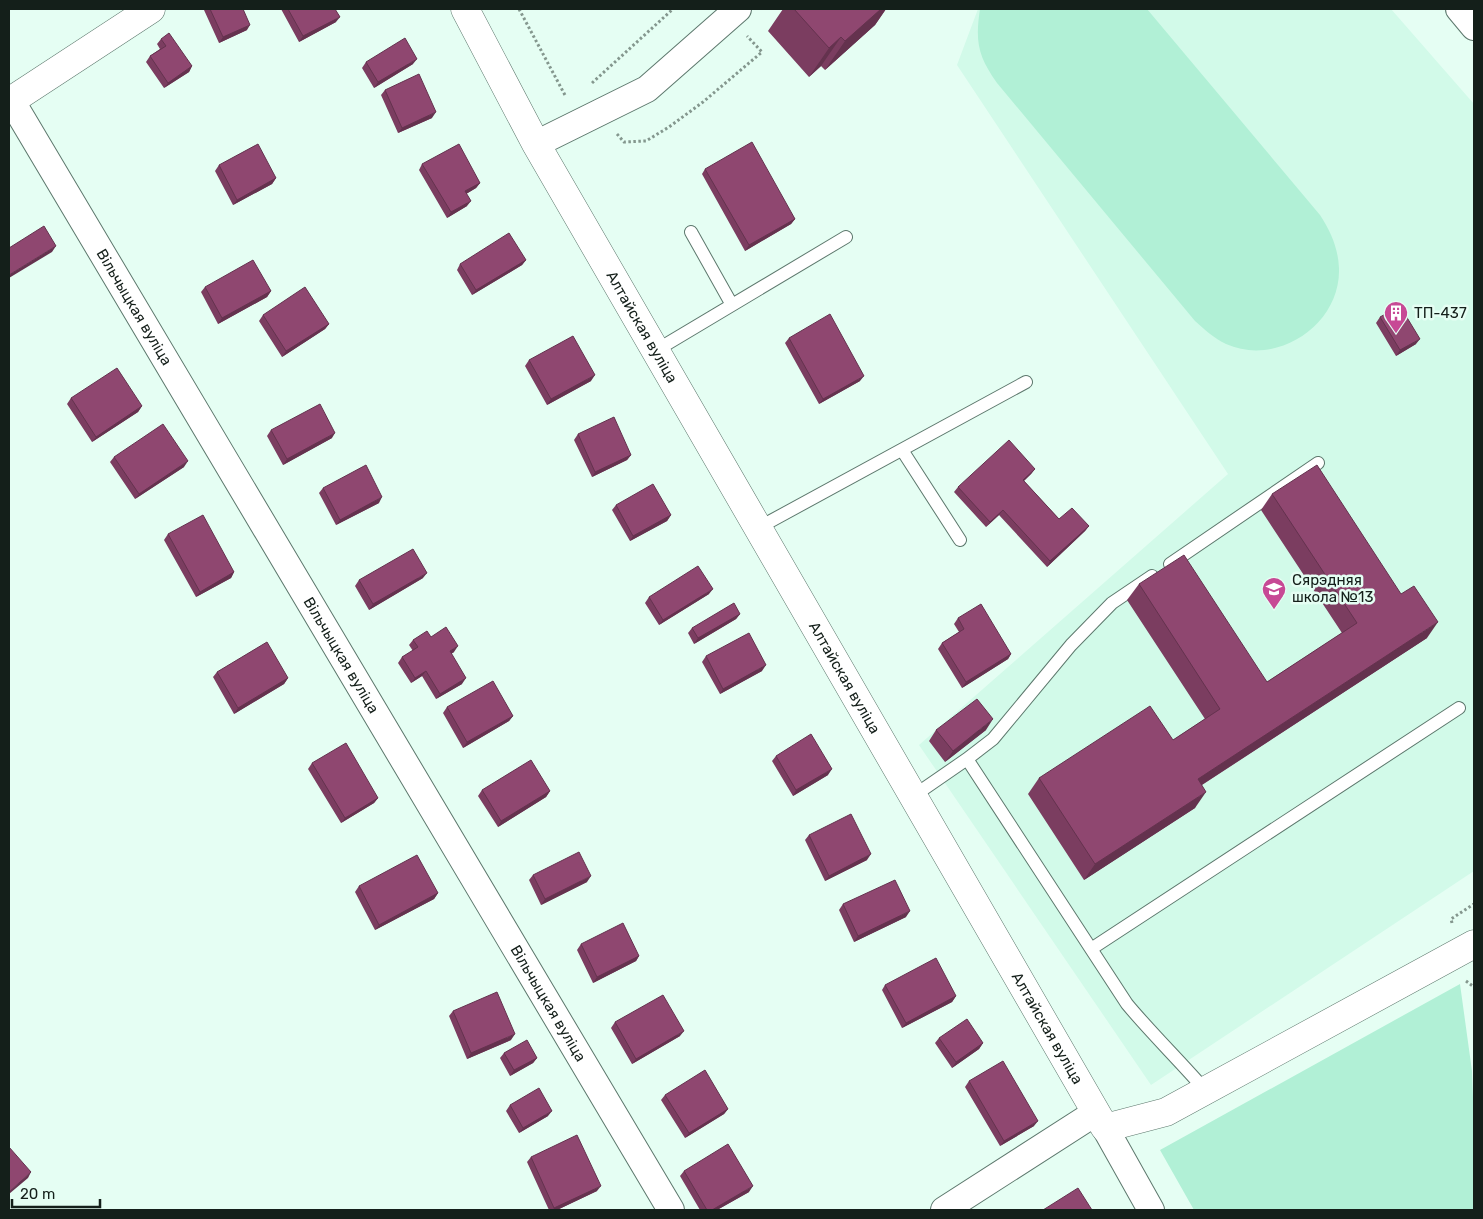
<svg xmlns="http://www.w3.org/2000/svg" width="1483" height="1219" font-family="Rubik,sans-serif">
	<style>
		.built { fill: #d2fae9 }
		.green { fill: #b1f0d6 }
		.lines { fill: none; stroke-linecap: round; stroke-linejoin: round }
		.lane-casing { stroke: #5d786d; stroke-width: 14 }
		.street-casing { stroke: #5d786d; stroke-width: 28 }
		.secondary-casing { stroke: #5d786d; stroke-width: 29 }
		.path { stroke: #84978e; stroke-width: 3; stroke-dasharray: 2.5 2.5; stroke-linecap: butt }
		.lane { stroke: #fff; stroke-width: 12 }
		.street { stroke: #fff; stroke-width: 26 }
		.secondary { stroke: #fff; stroke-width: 28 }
		.wall { fill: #7b3d60 }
		.shaded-wall { fill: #64324e }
		.building { fill: #8f4770; stroke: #64324e }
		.labels { text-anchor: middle; stroke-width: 5; stroke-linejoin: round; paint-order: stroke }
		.street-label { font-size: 15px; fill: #141f1a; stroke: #e5fef3 }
		.poi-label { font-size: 15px; fill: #141f1a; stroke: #e5fef3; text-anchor: start }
	</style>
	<rect width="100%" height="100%" fill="#e5fef3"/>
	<!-- built -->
	<path class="built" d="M978 9H1391L1474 104V871L1151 1085 919 745 1228 474 957 65Z"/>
	<!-- green -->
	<path class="green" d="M980 9H1147L1320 215C1331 232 1338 248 1339 268 1341 325 1277 367 1226 344 1214 338 1205 330 1195 321L997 83C978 56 975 42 980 9Z
		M1460 984 1472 1071 1474 1124V1210H1194L1160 1150Z"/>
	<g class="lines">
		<!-- lane casing -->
		<g class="lane-casing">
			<path id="lane" d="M691 232 732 305
				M655 351 846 237
				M902 450 960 540
				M758 528 1026 382
				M1170 564 1318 463
				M1152 576 1112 603 1071 645 993 739 967 759 1127 1004C1152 1034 1180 1061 1205 1090
				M912 797 967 759
				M1091 949 1459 708"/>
		</g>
		<!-- street casing -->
		<g class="street-casing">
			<g id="street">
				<path d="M1459 9 1474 27"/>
				<path id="s1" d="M11 100 671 1210"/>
				<path d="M536 144 647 89 738 9"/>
				<path d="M1105 1128 1151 1210"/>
				<path d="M944 1210 1095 1113"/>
			</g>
		</g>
		<!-- secondary casing -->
		<g class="secondary-casing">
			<g id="secondary">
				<path id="s2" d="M465 9 536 144 1105 1128 1166 1112 1474 944"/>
				<path d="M9 102 151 9"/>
			</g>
		</g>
		<!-- path -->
		<path class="path" d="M519 9 566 97
			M592 83 673 9
			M617 134 624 142 646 141 669 127 703 102 762 52 747 36
			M1452 923 1451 919 1474 904
			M1466 981 1474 987"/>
		<!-- lane -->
		<use href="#lane" class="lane"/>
		<!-- street -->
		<use href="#street" class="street"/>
		<!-- secondary -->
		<use href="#secondary" class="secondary"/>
	</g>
	<!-- wall -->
	<path class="wall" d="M205 9H243L247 30 219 43 204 10Z
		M281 9H335L336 22 299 42Z
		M783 9H886L875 25 825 70 821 66 809 77 768 31Z
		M161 39 192 66 189 72 164 88 146 62 150 56 160 49 157 44Z
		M366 62 413 64 374 88 362 68Z
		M385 90 432 118 398 133 381 95Z
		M422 164 480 183 476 188 466 194 467 206 447 218 419 170Z
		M219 165 276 178 272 184 233 205 215 171Z
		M705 169 795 219 791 224 745 251 702 174Z
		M526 260 522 265 472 295 457 270 460 264Z
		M205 287 271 291 267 297 218 324 201 292Z
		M263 315 329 324 325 329 282 357 259 321Z
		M1380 317 1416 344 1396 356 1376 323Z
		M789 338 860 381 819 404 785 343Z
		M529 360 591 381 547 405 525 366Z
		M71 398 142 406 138 412 92 442 67 404Z
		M271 430 332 438 283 465 267 436Z
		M578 434 631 455 627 460 592 477 574 440Z
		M114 457 184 467 135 499 110 462Z
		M1035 469 1031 474 1024 481 1059 519 1089 526 1085 531 1047 567 999 515 986 527 954 492 958 487Z
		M323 488 379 503 336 525 319 493Z
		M1272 494 1427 638 1202 785 1195 808 1084 880 1028 794 1039 778 1173 740 1205 719 1127 600 1139 584 1267 682 1342 633 1261 510Z
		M616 505 671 515 667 521 630 541 612 510Z
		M168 534 234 572 231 578 196 597 164 540Z
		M423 578 369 610 355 586 359 580Z
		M709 594 659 625 645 603 649 597Z
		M740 614 736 619 694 644 688 633 692 628Z
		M958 618 1011 654 1008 659 962 688 938 649 942 643 959 632 954 624Z
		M431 637 454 652 451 654 462 684 436 699 422 676 411 683 398 663 402 657 413 651 409 645 413 640Z
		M706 656 762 671 720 694 702 662Z
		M217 672 288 678 284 684 234 714 213 677Z
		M447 707 513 716 509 721 463 748 443 713Z
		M936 730H986L945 762 929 741Z
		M776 756 828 775 793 796 772 761Z
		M312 763 378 798 374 803 341 823 308 769Z
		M482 790 550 791 546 797 498 827 478 796Z
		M809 835 867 860 825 881 805 840Z
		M533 875 587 882 541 905 529 880Z
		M359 886 438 893 434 899 375 930 355 892Z
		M843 904 906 917 854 942 839 910Z
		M581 944 639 956 636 961 593 983 577 950Z
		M885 985 956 996 952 1002 902 1028 882 990Z
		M453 1011 511 1040 467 1059 449 1016Z
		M615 1022 680 1036 632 1064 611 1028Z
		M939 1038 983 1043 979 1049 952 1068 935 1043Z
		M504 1053 537 1058 533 1063 510 1076 500 1058Z
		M969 1081 1034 1126 1000 1146 965 1087Z
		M665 1095 728 1109 724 1114 685 1138 661 1100Z
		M510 1105 548 1116 519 1133 506 1111Z
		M531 1157 597 1191 557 1210H549L527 1162Z
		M684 1171 749 1192 717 1210H700L680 1176Z"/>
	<!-- shaded-wall -->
	<path class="shaded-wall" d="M879 9H886L875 25 825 70 845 41Z
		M340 17 336 22 299 42 303 36Z
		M250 25 247 30 219 43 223 37Z
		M841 37 821 66 809 77 829 48Z
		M417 59 413 64 374 88 378 82Z
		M192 66 189 72 164 88 168 83Z
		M436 112 432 118 398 133 402 128Z
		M276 178 272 184 233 205 237 200Z
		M480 183 476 188 461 197 465 191Z
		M471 201 467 206 447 218 451 212Z
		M795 219 791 224 745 251 749 245Z
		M56 246 52 252 9 278V275Z
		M526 260 522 265 472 295 476 290Z
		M271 291 267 297 218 324 222 318Z
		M329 324 325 329 282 357 286 351Z
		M1420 339 1416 344 1396 356 1400 350Z
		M595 375 591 381 547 405 551 399Z
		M864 376 860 381 819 404 823 399Z
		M142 406 138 412 92 442 96 437Z
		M335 433 332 438 283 465 287 459Z
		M631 455 627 460 592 477 595 472Z
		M188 461 184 467 135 499 139 494Z
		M1035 469 1031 474 1019 485 1023 480Z
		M382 497 379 503 336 525 340 520Z
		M1003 510 999 515 986 527 990 522Z
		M671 515 667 521 630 541 633 536Z
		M1089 526 1085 531 1047 567 1050 561Z
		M234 572 231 578 196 597 200 592Z
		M427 573 423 578 369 610 373 604Z
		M713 589 709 594 659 625 663 620Z
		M740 614 736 619 694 644 698 638Z
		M1438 622 1427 638 1186 795 1198 779Z
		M458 646 454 652 446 657 450 651Z
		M1011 654 1008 659 962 688 966 682Z
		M766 665 762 671 720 694 723 689Z
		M426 671 422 676 411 683 415 678Z
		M288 678 284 684 234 714 238 708Z
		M466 678 462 684 436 699 440 694Z
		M513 716 509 721 463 748 467 742Z
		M993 719 986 730 945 762 953 751Z
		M832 769 828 775 793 796 796 790Z
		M550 791 546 797 498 827 501 821Z
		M1206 792 1195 808 1084 880 1095 864Z
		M378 798 374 803 341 823 345 818Z
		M871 854 867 860 825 881 829 876Z
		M591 876 587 882 541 905 545 899Z
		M438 893 434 899 375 930 379 925Z
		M910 911 906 917 854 942 858 936Z
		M639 956 636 961 593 983 597 977Z
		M956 996 952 1002 902 1028 906 1023Z
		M684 1031 680 1036 632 1064 636 1059Z
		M515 1034 511 1040 467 1059 471 1053Z
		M983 1043 979 1049 952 1068 956 1062Z
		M537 1058 533 1063 510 1076 514 1070Z
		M728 1109 724 1114 685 1138 689 1133Z
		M552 1111 548 1116 519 1133 523 1128Z
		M1038 1121 1034 1126 1000 1146 1004 1141Z
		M31 1172 28 1178 9 1194V1192Z
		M601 1186 597 1191 557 1210H553L554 1208Z
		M753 1186 749 1192 717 1210H712Z"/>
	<!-- building -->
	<path class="building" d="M210 9H243L250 25 223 37Z
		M288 9H335L340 17 303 36Z
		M794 9H881L845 41 841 37 829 48Z
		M169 33 192 66 168 83 150 56 166 46 161 39Z
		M405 38 417 59 378 82 366 62Z
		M419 74 436 112 402 128 385 90Z
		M752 142 795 219 749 245 705 169Z
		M258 144 276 178 237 200 219 165Z
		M459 144 480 183 465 191 471 201 451 212 422 164Z
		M44 226 56 246 9 275V248Z
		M509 233 526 260 476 290 460 264Z
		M253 260 271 291 222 318 205 287Z
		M305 287 329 324 286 351 263 315Z
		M1400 306 1420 339 1400 350 1380 317Z
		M830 314 864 376 823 399 789 338Z
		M573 336 595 375 551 399 529 360Z
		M117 368 142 406 96 437 71 398Z
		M320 404 335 433 287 459 271 430Z
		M614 417 631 455 595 472 578 434Z
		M163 424 188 461 139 494 114 457Z
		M1009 440 1035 469 1023 480 1059 519 1072 508 1089 526 1050 561 1003 510 990 522 958 487Z
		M366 465 382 497 340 520 323 488Z
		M1317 465 1401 594 1414 586 1438 622 1198 779 1206 792 1095 864 1039 778 1150 706 1173 740 1220 709 1139 584 1184 555 1267 682 1357 623 1272 494Z
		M653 484 671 515 633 536 616 505Z
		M203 515 234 572 200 592 168 534Z
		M413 549 427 573 373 604 359 580Z
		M698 566 713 589 663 620 649 597Z
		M734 603 740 614 698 638 692 628Z
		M981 604 1011 654 966 682 942 643 964 629 958 618Z
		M446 627 458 646 450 651 466 678 440 694 426 671 415 678 402 657 418 647 413 640 427 631 431 637Z
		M749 633 766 665 723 689 706 656Z
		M267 642 288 678 238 708 217 672Z
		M493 681 513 716 467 742 447 707Z
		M977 699 993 719 953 751 936 730Z
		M811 734 832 769 796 790 776 756Z
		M346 743 378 798 345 818 312 763Z
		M531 760 550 791 501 821 482 790Z
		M851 814 871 854 829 876 809 835Z
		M579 852 591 876 545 899 533 875Z
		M417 855 438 893 379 925 359 886Z
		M895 880 910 911 858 936 843 904Z
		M623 923 639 956 597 977 581 944Z
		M936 958 956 996 906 1023 885 985Z
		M497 992 515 1034 471 1053 453 1011Z
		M663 995 684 1031 636 1059 615 1022Z
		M967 1019 983 1043 956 1062 939 1038Z
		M527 1040 537 1058 514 1070 504 1053Z
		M1003 1061 1038 1121 1004 1141 969 1081Z
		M705 1070 728 1109 689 1133 665 1095Z
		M539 1088 552 1111 523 1128 510 1105Z
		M577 1135 601 1186 554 1208 531 1157Z
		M728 1144 753 1186 712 1210H707L684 1171Z
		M9 1147 31 1172 9 1192Z
		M1078 1188 1092 1210H1043Z"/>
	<!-- icons -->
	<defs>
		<g id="building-pin" transform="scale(1.25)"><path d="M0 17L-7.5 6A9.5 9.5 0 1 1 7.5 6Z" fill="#c74995" stroke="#e5fef3"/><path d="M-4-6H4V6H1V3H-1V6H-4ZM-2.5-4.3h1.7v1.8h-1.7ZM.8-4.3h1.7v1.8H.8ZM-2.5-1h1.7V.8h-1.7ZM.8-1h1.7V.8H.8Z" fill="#fff"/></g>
		<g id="school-pin" transform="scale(1.25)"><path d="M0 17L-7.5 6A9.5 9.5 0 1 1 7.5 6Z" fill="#c74995" stroke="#e5fef3"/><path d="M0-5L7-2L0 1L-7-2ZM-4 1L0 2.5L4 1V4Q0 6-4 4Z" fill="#fff"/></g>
	</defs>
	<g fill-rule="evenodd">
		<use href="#building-pin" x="1396" y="313"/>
		<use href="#school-pin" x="1274" y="589"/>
	</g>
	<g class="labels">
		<!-- street labels -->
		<g class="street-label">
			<text dy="5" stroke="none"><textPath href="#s1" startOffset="241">Вільчыцкая вуліца</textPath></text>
			<text dy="5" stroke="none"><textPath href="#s2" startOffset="364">Алтайская вуліца</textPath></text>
			<text dy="5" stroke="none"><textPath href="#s1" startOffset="646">Вільчыцкая вуліца</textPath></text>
			<text dy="5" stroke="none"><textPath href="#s2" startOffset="769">Алтайская вуліца</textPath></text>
			<text dy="5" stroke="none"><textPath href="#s1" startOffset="1051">Вільчыцкая вуліца</textPath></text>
			<text dy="5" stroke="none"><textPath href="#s2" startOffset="1174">Алтайская вуліца</textPath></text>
		</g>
		<!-- poi labels -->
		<g class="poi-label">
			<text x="1414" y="318">ТП-437</text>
			<text x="1292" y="585">Сярэдняя<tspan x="1292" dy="17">школа №13</tspan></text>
		</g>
	</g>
	<!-- border -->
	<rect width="1483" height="1219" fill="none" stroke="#141f1a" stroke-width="20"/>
	<!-- scale -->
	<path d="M12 1199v8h88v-8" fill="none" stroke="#141f1a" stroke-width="2.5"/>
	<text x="20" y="1199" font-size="15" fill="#141f1a" stroke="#e5fef3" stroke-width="4" paint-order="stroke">20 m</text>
</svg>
